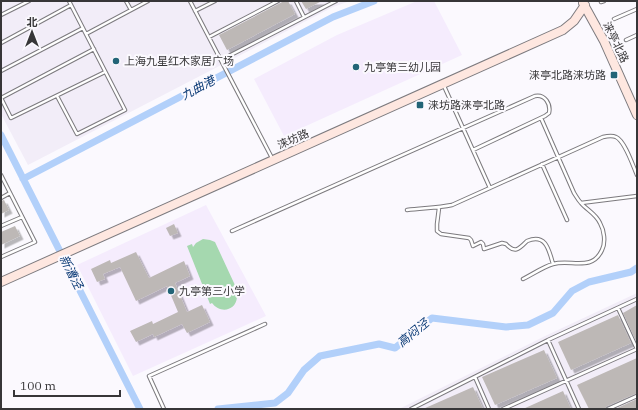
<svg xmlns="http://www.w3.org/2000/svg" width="638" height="410" font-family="'IBM Plex Serif','Noto Sans SC',serif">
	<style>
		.built { fill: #f2edf8 }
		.education { fill: #f5ecfd }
		.green { fill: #a5d8af }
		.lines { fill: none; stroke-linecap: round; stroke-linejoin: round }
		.canal { stroke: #b2d0fa; stroke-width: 7 }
		.building { fill: #bdb8b6; filter: url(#shadow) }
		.lane-casing { stroke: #7c7a7e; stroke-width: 4.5 }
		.secondary-casing { stroke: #7c7a7e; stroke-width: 10 }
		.lane { stroke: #fff; stroke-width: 2.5 }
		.secondary { stroke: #fee7e0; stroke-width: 8 }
		.poi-dot { fill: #226477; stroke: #fbf9fe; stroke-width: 1.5 }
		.labels { text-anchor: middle; stroke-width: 4; stroke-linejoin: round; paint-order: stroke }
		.street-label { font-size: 11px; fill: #373638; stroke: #fbf9fe }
		.poi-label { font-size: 11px; fill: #373638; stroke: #fbf9fe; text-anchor: start }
		.water-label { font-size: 12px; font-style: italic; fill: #083874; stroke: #fbf9fe }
	</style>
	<defs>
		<filter id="shadow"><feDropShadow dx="3.5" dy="3.5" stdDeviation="0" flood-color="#0004"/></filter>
	</defs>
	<rect width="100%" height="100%" fill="#fbf9fe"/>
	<!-- built -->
	<path class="built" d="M1 1H350L333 7 28 165 1 114Z
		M637 293V409H399L545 336Z"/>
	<!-- education -->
	<path class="education" d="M417 1H434L462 55 284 136 254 79 337 35Z
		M206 205 266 316 133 376 77 265Z"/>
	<!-- green -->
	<path class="green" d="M203 239 210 240 215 242 240 296 237 297C236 311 220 314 212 303L210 304 187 246 192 244 193 247 196 243Z"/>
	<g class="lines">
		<!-- canal -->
		<path class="canal" d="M1 135 140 409
			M23 179 333 17 374 1
			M218 409 275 403 288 393 304 370 320 356 379 344 395 348 432 318 506 327 528 325 553 313 572 291 589 282 631 272 637 268"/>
	</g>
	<!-- building -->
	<path class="building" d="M284 1H288L295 14 227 50 219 35Z
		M301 1H322L306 9Z
		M4 200 9 210 1 214V201Z
		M174 224 178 233 170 236 166 228Z
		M15 226 20 236 1 245V232Z
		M136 252 149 278 184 261 190 276 175 283 187 312 202 305 210 322 187 333 182 324 154 337 153 334 136 342 130 331 152 321 153 324 178 312 167 286 136 301 120 267 103 274 105 279 97 282 91 269 110 260 111 263Z
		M637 305V341H636L623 313Z
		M618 315 631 343 571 370 558 342Z
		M544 350 557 378 495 405 482 377Z
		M637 358V393L607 406 605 409H589L577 385Z
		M473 387 483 409H423Z
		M563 391 571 409H523Z
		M637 399V409H615Z"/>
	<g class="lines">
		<!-- lane casing -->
		<g class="lane-casing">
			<path id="lane" d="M126 1 131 10
				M190 1 272 158
				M296 1 304 17
				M601 2 604 1
				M195 11 215 1
				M1 15 29 1
				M614 19 637 9
				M86 34 148 1
				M209 37 278 1
				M626 40 637 35
				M1 43 71 5
				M221 60 336 1
				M1 71 83 28
				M444 86 490 188
				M57 96 77 134 125 110 69 1
				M1 98 11 118 105 72
				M1 98 94 49
				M542 164 567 220
				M1 175 35 242 1 257
				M1 198 10 193
				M581 203 637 196
				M439 208 437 224V231L441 234 469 238 471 240 473 246 481 242 483 244 484 249 502 243 506 244C515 254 519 249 527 241 546 233 549 250 553 264
				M407 210C422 208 437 208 452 205L603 137C607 136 612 135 616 137 625 141 633 166 637 175
				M1 226 22 217
				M232 231 535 96C545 94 551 104 549 113L545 116 473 150
				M523 279C533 274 543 267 553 264 571 259 592 272 602 250 606 242 604 230 600 223 596 214 587 210 581 203 578 200 576 196 574 193L541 118
				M618 308 637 349
				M548 340 579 409
				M475 377 489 409
				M164 409 149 376 265 324
				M411 409 548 340 637 299
				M503 409 637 349
				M608 409 637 396"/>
		</g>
		<!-- secondary casing -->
		<g class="secondary-casing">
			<path id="secondary" d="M583 3 604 41 637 115
				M1 282 563 30 574 21 585 5"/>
		</g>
		<!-- lane -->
		<use href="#lane" class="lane"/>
		<!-- secondary -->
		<use href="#secondary" class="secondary"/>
	</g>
	<!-- markers -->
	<g class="poi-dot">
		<circle cx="116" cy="61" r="4"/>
		<circle cx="356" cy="67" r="4"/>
		<rect x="610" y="71" width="8" height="8" rx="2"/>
		<rect x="416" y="101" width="8" height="8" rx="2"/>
		<circle cx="171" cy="291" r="4"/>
	</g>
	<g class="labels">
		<!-- street labels -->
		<g class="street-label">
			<text transform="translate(616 42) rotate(64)" y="4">涞亭北路</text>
			<text transform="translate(293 139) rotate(-24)" y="4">涞坊路</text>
		</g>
		<!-- poi labels -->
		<g class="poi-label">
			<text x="124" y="65">上海九星红木家居广场</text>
			<text x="364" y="71">九亭第三幼儿园</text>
			<text x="606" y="79" text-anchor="end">涞亭北路涞坊路</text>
			<text x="428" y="109">涞坊路涞亭北路</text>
			<text x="179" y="295">九亭第三小学</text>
		</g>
		<!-- water labels -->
		<g class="water-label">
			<text transform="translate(198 88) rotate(-28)" y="4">九曲港</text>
			<text transform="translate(71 272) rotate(63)" y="4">新漕泾</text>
			<text transform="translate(413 333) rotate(-39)" y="4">高闷泾</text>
		</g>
	</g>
	<!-- border -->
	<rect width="638" height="410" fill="none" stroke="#373638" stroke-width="4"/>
	<!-- north arrow -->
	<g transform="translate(32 32)" stroke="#fbf9fe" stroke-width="3" paint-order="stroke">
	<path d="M0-3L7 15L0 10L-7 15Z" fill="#373638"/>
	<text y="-6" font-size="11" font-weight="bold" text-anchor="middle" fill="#373638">北</text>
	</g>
	<!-- scale -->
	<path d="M14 390v6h106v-6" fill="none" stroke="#373638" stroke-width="2"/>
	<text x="20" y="390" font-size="12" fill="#373638" stroke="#fbf9fe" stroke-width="3" paint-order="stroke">100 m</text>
</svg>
